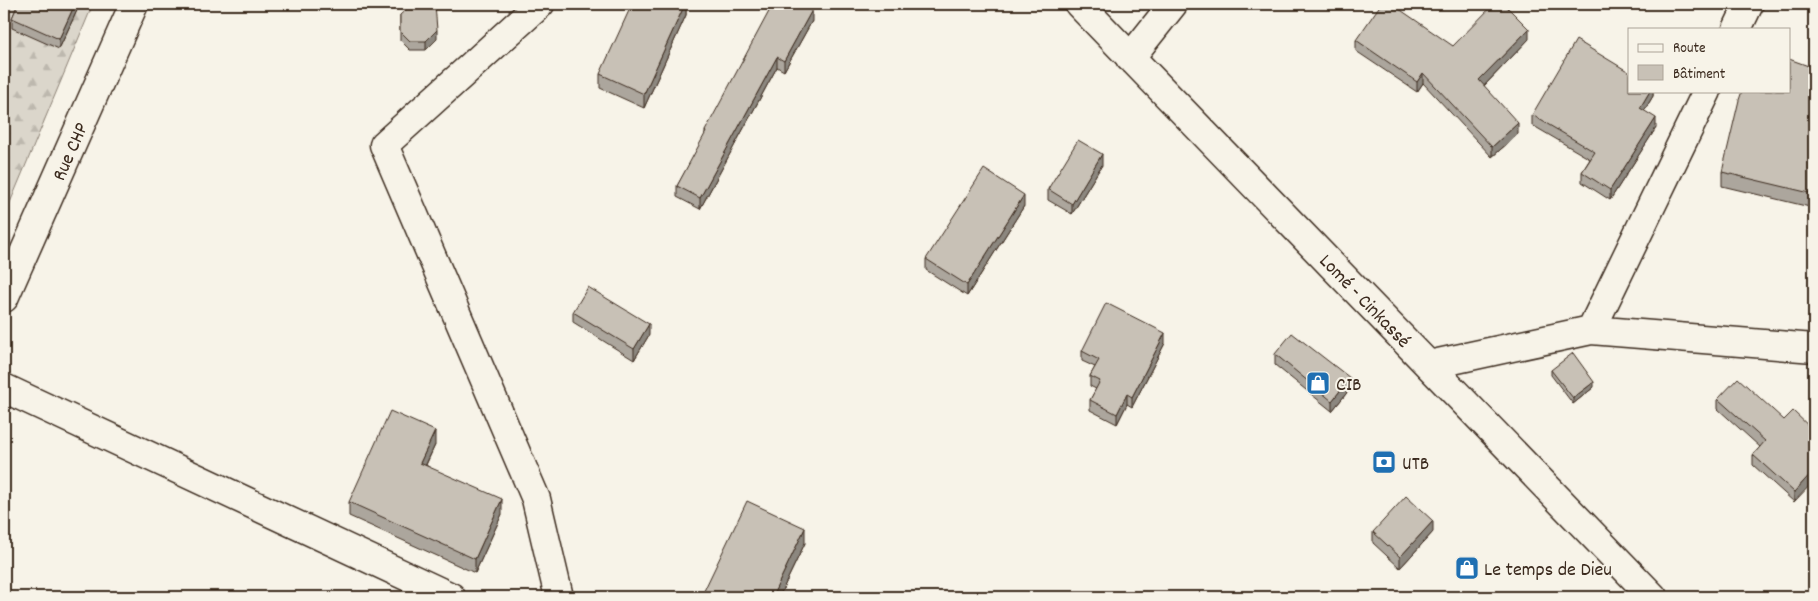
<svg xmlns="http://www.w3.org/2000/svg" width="1818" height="601" font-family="Dekko,sans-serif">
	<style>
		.forest { fill: url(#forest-firs); stroke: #8b8074 }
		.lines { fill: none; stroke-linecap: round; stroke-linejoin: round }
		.minor-casing { stroke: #3b2a1e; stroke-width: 31 }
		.highway-casing { stroke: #3b2a1e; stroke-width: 31 }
		.minor { stroke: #f7f3e8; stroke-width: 28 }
		.highway { stroke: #f7f3e8; stroke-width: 28 }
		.wall { fill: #aca69d; stroke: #3b2a1e }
		.shaded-wall { fill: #8c877f; stroke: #3b2a1e }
		.building { fill: #c8c1b6; stroke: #3b2a1e }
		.labels { text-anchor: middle; stroke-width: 4; stroke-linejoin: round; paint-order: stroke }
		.street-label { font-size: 20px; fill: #3b2a1e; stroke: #f7f3e8 }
		.poi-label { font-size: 20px; fill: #3b2a1e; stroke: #f7f3e8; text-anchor: start }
	</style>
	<defs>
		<pattern id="forest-firs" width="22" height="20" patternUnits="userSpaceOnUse" patternTransform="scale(1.25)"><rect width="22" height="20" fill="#dbd6cb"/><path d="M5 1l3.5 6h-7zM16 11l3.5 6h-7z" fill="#bdb8ae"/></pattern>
	</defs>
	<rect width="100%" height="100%" fill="#f7f3e8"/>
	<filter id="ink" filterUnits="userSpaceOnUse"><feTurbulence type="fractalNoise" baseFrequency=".02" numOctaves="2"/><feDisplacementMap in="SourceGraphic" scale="10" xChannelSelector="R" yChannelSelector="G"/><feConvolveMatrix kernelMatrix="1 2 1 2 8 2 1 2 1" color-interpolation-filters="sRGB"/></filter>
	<g filter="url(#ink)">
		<!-- forest -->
		<path class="forest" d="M4 4H93L4 217Z"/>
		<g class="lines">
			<!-- minor casing -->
			<g class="minor-casing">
				<path id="minor" d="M540 4 384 145 536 499 559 597
					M1737 29 1749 4
					M1130 58 1173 4
					M4 298 134 4
					M1591 330 1814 348
					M1429 365 1591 330 1707 91
					M4 388 451 597"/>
			</g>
			<!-- highway casing -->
			<g class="highway-casing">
				<path id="highway" d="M1079 4 1653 597"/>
			</g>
			<!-- minor -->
			<use href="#minor" class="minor"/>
			<!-- highway -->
			<use href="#highway" class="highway"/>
		</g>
		<!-- wall -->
		<path class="wall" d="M18 4H80L59 49 12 28V18Z
			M686 4V15L644 108 600 88V74Z
			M400 15 437 39 426 50H410L400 40Z
			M812 21 784 71 777 67 700 209 677 197V186L705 136V131Z
			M1529 39 1484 86 1518 134 1492 157 1423 83 1417 92 1356 51V40L1453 46Z
			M1814 68V208L1722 186V172Z
			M1653 91V96L1644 111 1656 128 1610 200 1582 182V172L1590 159 1532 125V115Z
			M1102 165 1072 214 1048 200V189Z
			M1024 206 967 296 926 270V259Z
			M573 312 649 335 634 360 573 322Z
			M1165 343 1132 407 1127 404 1117 424 1090 410V400L1096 389 1090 386V376L1095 367 1082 361V351Z
			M1275 354 1350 389 1332 411 1275 365Z
			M1551 370 1594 387 1573 404 1551 375Z
			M1718 399 1784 420 1814 431 1794 502 1753 465V455L1760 447 1718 409Z
			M435 445 426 465 502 514 475 573 349 516V502Z
			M1373 532H1433L1400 568 1373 543Z
			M805 543 779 597H703V593Z"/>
		<!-- shaded-wall -->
		<path class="shaded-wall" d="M75 4H80L59 49V39Z
			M685 4H686V15L644 108V94Z
			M812 10V21L784 71V61Z
			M1529 29V39L1479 91V80Z
			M437 30V39L426 50V41Z
			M777 57V67L700 209V198Z
			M1423 73V83L1417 92V82Z
			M1650 91H1653V96L1640 118V108Z
			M1656 118V128L1610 200V190Z
			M1518 123V134L1492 157V147Z
			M1102 154V165L1072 214V204Z
			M1024 195V206L967 296V285Z
			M649 324V335L634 360V349Z
			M1165 333V343L1132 407V397Z
			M1350 378V389L1332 411V401Z
			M1594 382V387L1573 404V398Z
			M1127 394V404L1117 424V414Z
			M435 431V445L420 477V463Z
			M1814 470V481L1794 502V492Z
			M502 499V514L475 573V559Z
			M1433 521V532L1400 568V557Z
			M805 528V543L779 597H772Z"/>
		<!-- building -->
		<path class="building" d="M18 4H75L59 39 12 18Z
			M412 4H435L437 30 426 41H410L400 31V15Z
			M632 4H685L644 94 600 74Z
			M773 4H799L812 10 784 61 777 57 700 198 677 186 706 132 705 131Z
			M1381 4H1392L1453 46 1494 4H1504L1529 29 1479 80 1518 123 1492 147 1423 73 1417 82 1356 40Z
			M1576 40 1629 72V91H1650L1640 108 1656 118 1610 190 1582 172 1595 152 1532 115Z
			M1789 59 1814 68V194L1722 172 1739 100 1742 91H1789Z
			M1078 140 1102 154 1072 204 1048 189Z
			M984 169 1024 195 967 285 926 259Z
			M588 287 649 324 634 349 573 312Z
			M1106 303 1165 333 1132 397 1127 394 1117 414 1090 400 1100 381 1090 376 1099 360 1082 351Z
			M1292 333 1350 378 1332 401 1275 354Z
			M1573 353 1594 382 1573 398 1551 370Z
			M1738 378 1784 420 1793 411 1814 431V470L1794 492 1753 455 1765 441 1718 399Z
			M390 411 435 431 420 463 502 499 475 559 349 502Z
			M1406 496 1433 521 1400 557 1373 532Z
			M747 501 805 528 772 597H712L703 593Z
			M1509 591 1515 597H1503Z"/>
	</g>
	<!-- icons -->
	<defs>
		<g id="shop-square" transform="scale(1.25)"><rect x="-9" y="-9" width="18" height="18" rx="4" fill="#1f6fb2" stroke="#f7f3e8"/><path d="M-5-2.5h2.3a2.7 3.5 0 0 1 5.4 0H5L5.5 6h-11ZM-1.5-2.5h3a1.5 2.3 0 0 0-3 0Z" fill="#fff"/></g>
		<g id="bank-square" transform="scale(1.25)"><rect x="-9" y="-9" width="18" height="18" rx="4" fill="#1f6fb2" stroke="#f7f3e8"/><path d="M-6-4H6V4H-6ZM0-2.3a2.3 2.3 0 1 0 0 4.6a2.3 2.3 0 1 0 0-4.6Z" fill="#fff"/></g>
	</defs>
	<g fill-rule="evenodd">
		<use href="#shop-square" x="1318" y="383"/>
		<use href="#bank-square" x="1384" y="462"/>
		<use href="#shop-square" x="1467" y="568"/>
	</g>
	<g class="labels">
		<!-- street labels -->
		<g class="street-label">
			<text transform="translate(69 151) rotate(-66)" y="7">Rue CHP</text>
			<text transform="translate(1366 300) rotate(46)" y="7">Lomé - Cinkassé</text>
		</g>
		<!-- poi labels -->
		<g class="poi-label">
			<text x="1336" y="390">CIB</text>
			<text x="1402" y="469">UTB</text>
			<text x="1484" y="575">Le temps de Dieu</text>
		</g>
	</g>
	<!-- margin -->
	<rect width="1818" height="601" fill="none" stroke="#f7f3e8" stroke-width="20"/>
	<rect x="10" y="10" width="1798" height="581" fill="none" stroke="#3b2a1e" stroke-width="2" filter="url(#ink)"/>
	<!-- legend -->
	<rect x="1628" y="28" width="162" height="65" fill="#f7f3e8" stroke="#aca397"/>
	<rect x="1638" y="44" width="25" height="8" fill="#f7f3e8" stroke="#aca397"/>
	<text x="1673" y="52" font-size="15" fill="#3b2a1e">Route</text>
	<rect x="1638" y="65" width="25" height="15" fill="#c8c1b6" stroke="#aca397"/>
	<text x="1673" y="78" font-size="15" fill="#3b2a1e">Bâtiment</text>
</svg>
